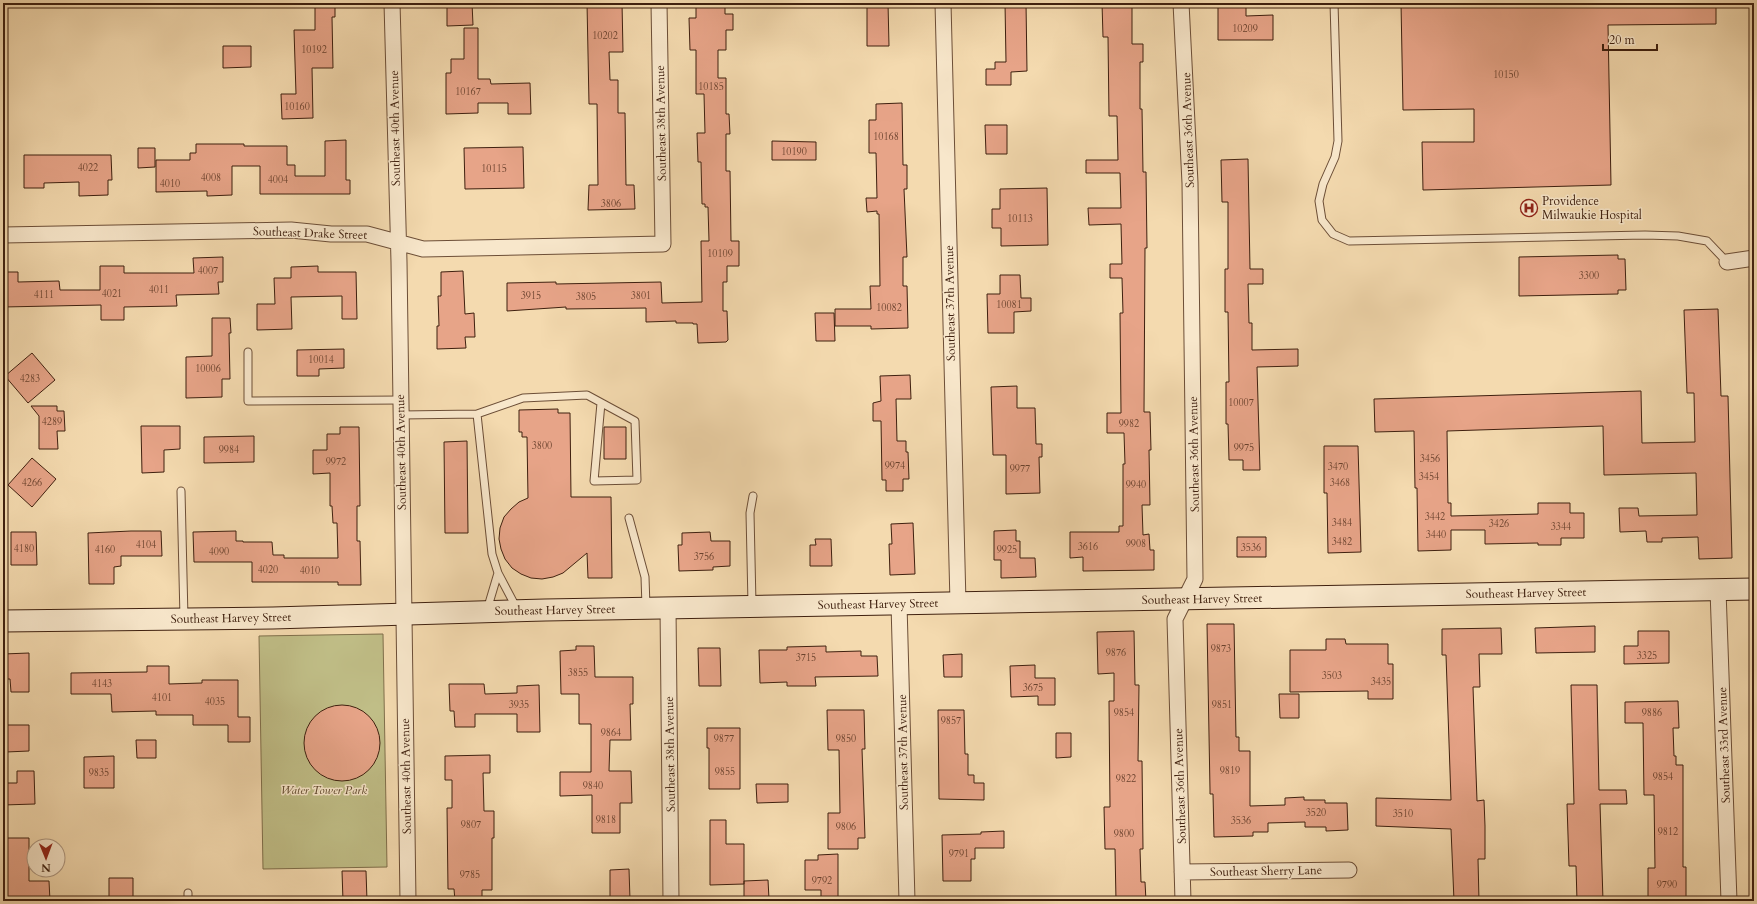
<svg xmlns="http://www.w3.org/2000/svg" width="1757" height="904" font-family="Cardo,serif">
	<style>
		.green { fill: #c0be87; stroke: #806f4b }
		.building { fill: #e7a488; stroke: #3f200f }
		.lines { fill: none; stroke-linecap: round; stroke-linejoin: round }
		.lane-casing { stroke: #6c4e37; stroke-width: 9 }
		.street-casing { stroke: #6c4e37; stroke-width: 17 }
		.secondary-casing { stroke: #3f200f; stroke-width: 23 }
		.lane { stroke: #f8e7cb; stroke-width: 7 }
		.street { stroke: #f8e7cb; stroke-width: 15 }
		.secondary { stroke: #f8e7cb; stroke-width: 21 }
		.labels { text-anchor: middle; stroke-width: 3; stroke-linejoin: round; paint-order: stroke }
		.number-label { font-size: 10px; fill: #69412d }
		.street-label { font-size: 12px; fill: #3f200f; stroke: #f8e7cb }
		.poi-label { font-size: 12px; fill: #3f200f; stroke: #f8e7cb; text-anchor: start }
		.park-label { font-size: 12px; font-style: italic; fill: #5f482d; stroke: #f8e7cb }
	</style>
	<rect width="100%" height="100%" fill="#f4daaf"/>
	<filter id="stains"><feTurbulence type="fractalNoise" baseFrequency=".005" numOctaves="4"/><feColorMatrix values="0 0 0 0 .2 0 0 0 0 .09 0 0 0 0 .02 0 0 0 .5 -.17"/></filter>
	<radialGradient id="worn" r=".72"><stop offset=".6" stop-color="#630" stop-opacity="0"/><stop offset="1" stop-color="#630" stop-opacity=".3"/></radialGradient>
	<!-- green -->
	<path class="green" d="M383 634 387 867 263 869 259 636Z"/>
	<!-- building -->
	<path class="building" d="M315 3H335V17H332L333 68H312L313 118 282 119 281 94H296L294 30H315Z
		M447 3H472L473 25 447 26Z
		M587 3H622L623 52H609L610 80H618V113H625L626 185H634L635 209 588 210 589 185H598L597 104H589Z
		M696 3H725V14H733V30H726V50H718V78H726V114H729L730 134H726V171H730L731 241H739V266H727V282H723V311H727L728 340 726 342 698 343 697 324H693V323H676V321L646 322V308L566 309V307L507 311V283L556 282V284L661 282 662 303 702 302 701 241H709L708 207H705V204H702L701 162H698L697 133H705L704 94H696V50H690L689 18H696Z
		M867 3H888L889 46H867Z
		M1005 3H1026L1027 71 1011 72V85H986V69H995V62H1006Z
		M1102 3H1132V44H1143V62H1140V109H1142L1143 172H1146L1147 248H1145L1144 412H1150L1151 450H1149L1150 505H1142L1143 535 1149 534 1150 550H1154V570L1083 571V557L1070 558V532H1119V526H1123V464H1125L1124 433H1107V413H1121L1120 313H1123L1122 278H1110V264H1122L1121 224 1089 225 1088 208H1121L1120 173H1086V160H1118L1117 116H1109L1108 37H1103Z
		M1401 3H1716V24L1608 25 1611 185 1423 190 1422 142H1474V109L1403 110Z
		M1218 4H1246V16L1273 15V40H1218Z
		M464 28H478V79H490L491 84 530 83 531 114H508V103H478V113L446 114V73H451V59H464Z
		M223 46H251V67L223 68Z
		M902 103 903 165H907V189H904L907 257H903V286H907L908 328 871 329V326H835V309H871L870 286H880L879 214H877V211L867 212 866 198H877L876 153H869V120H876V104Z
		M985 125H1007V154H986Z
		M346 140V180H350V194H260V166H232V195L207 196V191L156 192V160H190V153H196V144H244V146H287V165H295V176H325V141Z
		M772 141 816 142V160H772Z
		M523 147 524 188 465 189 464 148Z
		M138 148H155V167L138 168Z
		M24 155H111L112 180H108V195L79 196V182L44 183V188H24Z
		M1248 159 1250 269H1263V284H1248L1249 323H1252V350L1298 349V366L1257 367 1260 470H1243V460H1229L1228 424H1226V382H1229L1228 312H1225V269H1228V202H1222L1221 160Z
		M1047 188 1048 245 1001 246V228H992V209H1000V189Z
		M1618 255V259H1625L1626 290H1618V294L1519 296V257Z
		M223 257V282H218L219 294 176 295 177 306 124 307V320H101V305L3 307V272H18V282L59 281 60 290H100V266H124V273H194L193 258Z
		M318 266V272H356L357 319H342V296L291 297 292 329 257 330V304H275L274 278H291V267Z
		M463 271 465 314 474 313 475 337H465L466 348 437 349V326H439L438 296H441V272Z
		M1000 275H1020L1021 298H1031V311L1014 312V333H988L987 294H1000Z
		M1718 309 1721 396H1728L1732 558 1699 559 1698 537 1662 538V542H1647L1646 531 1620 532 1619 508H1638L1639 516 1697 515 1696 473 1604 475 1603 426 1447 431 1448 503H1451V516L1538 514V503H1570V513H1584V538H1561V545H1538V543L1485 544V530H1451V550L1418 551 1417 488H1415L1414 431 1375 432 1374 399 1641 391 1642 443 1695 442 1694 393H1687L1684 310Z
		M815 313H834L835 341H816Z
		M212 318H230L231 333H229L230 379H222V397L186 398V357L212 356Z
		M344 349V368L319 369V376H297V350Z
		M32 353 55 380 28 403 5 376Z
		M910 375 911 399H896L897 441H906V452H908L909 479H903V491H886V480H882L881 421H873V403L881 401 880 376Z
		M1017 386V408H1035L1036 444H1042V457H1039L1040 493 1006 494V455H993L991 387Z
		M31 406H57V411H64L65 431H57L58 449H39V416Z
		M558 409V413H570L571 497H611L612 578H588L587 553 563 573 553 577 542 579 531 578 521 574 512 568 505 559 501 549 499 539 500 528 504 517 511 509 519 502 528 498 527 437H522V432H519V410Z
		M141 426H180V449L164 450V472L142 473Z
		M340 427H359L360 506H357V541H360L361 585H338V582H252V562H194L193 532 236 531V541H243V542H272L273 555H284V558H338L337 523H333L332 506H330V473L313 474V450H327V434H340Z
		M604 427H626V459H604Z
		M254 436V462L204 463V437Z
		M467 441 468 533H445L444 442Z
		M1324 446H1358L1361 552 1328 553 1327 493H1324Z
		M32 458 56 479 32 507 8 485Z
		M913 523 915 574 890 575 889 544H892L891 524Z
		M1016 530V541H1020V558H1035L1036 577 1001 578V560H994V531Z
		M131 531H161L162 556H121V566L114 567V584H89L88 533Z
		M11 532H36L37 565H11Z
		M710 532 711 541H730V566L713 567V570L679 571 678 545H682V533Z
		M1237 537H1266V557H1237Z
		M815 539H831L832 566H810V545H816Z
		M1207 624H1234L1236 737H1239V751H1250V806L1285 805V798L1304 797V800H1325V803H1347L1348 830 1326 831V827H1305V822L1268 823V832H1253V836L1214 837 1213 794H1210V790Z
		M1595 626V652L1536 653 1535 628Z
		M1501 628 1502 654H1479L1480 687H1473L1477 801 1484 800 1485 826V859H1478L1479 901H1454L1451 829 1376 826V798L1451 800 1446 655H1442V629Z
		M1134 631 1135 685H1139L1138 761H1142L1143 849H1140L1141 882H1145L1146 901H1116L1115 849H1105L1104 807H1110L1109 701H1114V673L1098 674 1097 632Z
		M1638 631H1669V663L1624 664V646H1638Z
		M1326 639H1345L1346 644H1388V664H1393V699H1368V691L1290 692V650H1326Z
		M576 646H594L595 677H633V704H630L631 740H610L609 771H631L632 803H620V833H592V795L560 796V772H591V724H579V694H561L560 651 576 650Z
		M826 646V652L861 651V656H877L878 676 815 677 816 686H787V682L760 683 759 650H787V647Z
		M698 648H720L721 686H699Z
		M29 653V692H11L10 679H3V654Z
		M962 654V677H944L943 655Z
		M1035 665V678H1055V705H1038V696L1011 697 1010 666Z
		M147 666H169V684L202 683V680H238V717H250V742H228V725H193V715H156V711L112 712 111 694H71V673L147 672Z
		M449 684H484L485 694 517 693V686L539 685 540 732H517V714H475V727H455L454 711H450Z
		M1571 685H1597L1599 790H1626L1627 804H1600L1603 901H1577L1576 866H1569L1567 804H1574Z
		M1279 694H1299V718H1280Z
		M1678 701 1679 728H1673L1674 756H1676V765H1683V867H1686V901H1648V868H1655L1654 795H1644L1643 723H1625V702Z
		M304 743a38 38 0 1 1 76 0a38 38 0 1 1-76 0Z
		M827 710H864L865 749H862L865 838H858V849H828V813H840L839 750H828Z
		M938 710H964L965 754H968V775H974V783H984V800L939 799Z
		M6 725H29V751L6 752Z
		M707 728H740V789H709V748H707Z
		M1056 733H1071V757L1056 758Z
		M136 740H156V758H137Z
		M490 755V773H483L484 811H494V838H492V890H482V901H455L454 889H448L447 808H452V780H445V756Z
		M114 756V788H84V757Z
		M17 771H34L35 804 3 805V783H17Z
		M756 784H788V802L757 803Z
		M710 820H726V844H744V884L710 885Z
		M1004 831V848H975V859H971V881H943L942 835 981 834V832Z
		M5 838H29V881H49L50 901H6Z
		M838 854V897H821V890H805V860H818V855Z
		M629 869 630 900H610V870Z
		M342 871H366L367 901H343Z
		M109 878H133V901H109Z
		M768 880 769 899H744V881Z"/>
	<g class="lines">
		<!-- lane casing -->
		<g class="lane-casing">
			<path id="lane" d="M1334 3 1338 141 1335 157 1323 184 1319 201 1322 220 1333 234 1349 241 1645 235 1678 236 1707 241 1727 262
				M248 352V401L401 400
				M477 414 523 398 587 395 635 421 637 480 594 481 601 403
				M401 415 477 414 492 554 498 573
				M181 491 184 618
				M629 518 645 577 646 607
				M752 604 750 513 753 496
				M487 610 498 573 517 609
				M188 893V901"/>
		</g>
		<!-- street casing -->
		<g class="street-casing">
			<path id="street" d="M392 3 399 262 408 901
				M943 3 958 603
				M1181 3 1190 183 1195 579 1175 619 1183 901
				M3 235 291 230 331 234H367L423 249 663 244 659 3
				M1727 262 1754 258
				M1718 590 1729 901
				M899 604 907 901
				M668 608 671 901
				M1182 872 1349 870"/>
		</g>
		<!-- secondary casing -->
		<g class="secondary-casing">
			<path id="secondary" d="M3 621 273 618 545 610 1754 589"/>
		</g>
		<!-- lane -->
		<use href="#lane" class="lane"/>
		<!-- street -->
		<use href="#street" class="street"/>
		<!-- secondary -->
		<use href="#secondary" class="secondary"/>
	</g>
	<!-- icons -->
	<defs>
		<g id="hospital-ring" transform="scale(0.9)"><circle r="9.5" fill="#f8e7cb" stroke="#8f2418" stroke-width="1.5"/><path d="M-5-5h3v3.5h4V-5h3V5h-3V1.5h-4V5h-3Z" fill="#8f2418"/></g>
	</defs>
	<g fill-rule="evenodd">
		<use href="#hospital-ring" x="1529" y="208"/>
	</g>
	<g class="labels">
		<!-- number labels -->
		<g class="number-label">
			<text x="1245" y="32">10209</text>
			<text x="605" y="39">10202</text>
			<text x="314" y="53">10192</text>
			<text x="1506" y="78">10150</text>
			<text x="711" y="90">10185</text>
			<text x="468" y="95">10167</text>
			<text x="297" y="110">10160</text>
			<text x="886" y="140">10168</text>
			<text x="794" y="155">10190</text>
			<text x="88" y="171">4022</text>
			<text x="494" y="172">10115</text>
			<text x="211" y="181">4008</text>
			<text x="278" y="183">4004</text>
			<text x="170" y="187">4010</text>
			<text x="611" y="207">3806</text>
			<text x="1020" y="222">10113</text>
			<text x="720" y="257">10109</text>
			<text x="208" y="274">4007</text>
			<text x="1589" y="279">3300</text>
			<text x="159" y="293">4011</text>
			<text x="112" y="297">4021</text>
			<text x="44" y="298">4111</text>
			<text x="531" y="299">3915</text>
			<text x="641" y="299">3801</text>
			<text x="586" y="300">3805</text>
			<text x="1009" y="308">10081</text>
			<text x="889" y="311">10082</text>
			<text x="321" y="363">10014</text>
			<text x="208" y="372">10006</text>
			<text x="30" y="382">4283</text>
			<text x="1241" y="406">10007</text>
			<text x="52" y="425">4289</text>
			<text x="1129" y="427">9982</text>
			<text x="542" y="449">3800</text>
			<text x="1244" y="451">9975</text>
			<text x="229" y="453">9984</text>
			<text x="1430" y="462">3456</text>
			<text x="336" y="465">9972</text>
			<text x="895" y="469">9974</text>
			<text x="1338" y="470">3470</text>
			<text x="1020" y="472">9977</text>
			<text x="1429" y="480">3454</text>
			<text x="32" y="486">4266</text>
			<text x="1340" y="486">3468</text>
			<text x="1136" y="488">9940</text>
			<text x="1435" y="520">3442</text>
			<text x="1342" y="526">3484</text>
			<text x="1499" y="527">3426</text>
			<text x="1561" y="530">3344</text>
			<text x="1436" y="538">3440</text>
			<text x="1342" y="545">3482</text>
			<text x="1136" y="547">9908</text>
			<text x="146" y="548">4104</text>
			<text x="1088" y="550">3616</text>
			<text x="1251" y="551">3536</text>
			<text x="24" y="552">4180</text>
			<text x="105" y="553">4160</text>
			<text x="1007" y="553">9925</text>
			<text x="219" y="555">4090</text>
			<text x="704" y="560">3756</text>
			<text x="268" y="573">4020</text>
			<text x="310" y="574">4010</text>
			<text x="1221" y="652">9873</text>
			<text x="1116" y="656">9876</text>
			<text x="1647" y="659">3325</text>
			<text x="806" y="661">3715</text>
			<text x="578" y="676">3855</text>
			<text x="1332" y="679">3503</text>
			<text x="1381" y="685">3435</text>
			<text x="102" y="687">4143</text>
			<text x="1033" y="691">3675</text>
			<text x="162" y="701">4101</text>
			<text x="215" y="705">4035</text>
			<text x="519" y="708">3935</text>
			<text x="1222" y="708">9851</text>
			<text x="1124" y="716">9854</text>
			<text x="1652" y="716">9886</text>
			<text x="951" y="724">9857</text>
			<text x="611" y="736">9864</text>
			<text x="724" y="742">9877</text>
			<text x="846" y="742">9850</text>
			<text x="1230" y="774">9819</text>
			<text x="725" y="775">9855</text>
			<text x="99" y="776">9835</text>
			<text x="1663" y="780">9854</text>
			<text x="1126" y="782">9822</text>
			<text x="593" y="789">9840</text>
			<text x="1316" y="816">3520</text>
			<text x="1403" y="817">3510</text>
			<text x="606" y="823">9818</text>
			<text x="1241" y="824">3536</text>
			<text x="471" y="828">9807</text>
			<text x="846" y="830">9806</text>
			<text x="1668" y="835">9812</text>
			<text x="1124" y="837">9800</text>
			<text x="959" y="857">9791</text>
			<text x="470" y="878">9785</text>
			<text x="822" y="884">9792</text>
			<text x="1667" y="888">9790</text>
		</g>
		<!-- street labels -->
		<g class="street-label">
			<text transform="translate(661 123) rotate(-91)" y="4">Southeast 38th Avenue</text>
			<text transform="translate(395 128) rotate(-91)" y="4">Southeast 40th Avenue</text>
			<text transform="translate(1188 130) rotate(-92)" y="4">Southeast 36th Avenue</text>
			<text transform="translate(310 233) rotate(2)" y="4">Southeast Drake Street</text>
			<text transform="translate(950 303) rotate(-91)" y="4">Southeast 37th Avenue</text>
			<text transform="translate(401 452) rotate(-91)" y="4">Southeast 40th Avenue</text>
			<text transform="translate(1194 454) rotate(-91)" y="4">Southeast 36th Avenue</text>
			<text transform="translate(1526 593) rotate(-1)" y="4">Southeast Harvey Street</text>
			<text transform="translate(1202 599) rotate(-1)" y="4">Southeast Harvey Street</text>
			<text transform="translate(878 604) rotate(-1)" y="4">Southeast Harvey Street</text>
			<text transform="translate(555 610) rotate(-1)" y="4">Southeast Harvey Street</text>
			<text transform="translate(231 618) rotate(-1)" y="4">Southeast Harvey Street</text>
			<text transform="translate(1724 745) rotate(-92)" y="4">Southeast 33rd Avenue</text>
			<text transform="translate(903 752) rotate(-91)" y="4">Southeast 37th Avenue</text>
			<text transform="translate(670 754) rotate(-91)" y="4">Southeast 38th Avenue</text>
			<text transform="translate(406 776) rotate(-91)" y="4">Southeast 40th Avenue</text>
			<text transform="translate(1180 786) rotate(-92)" y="4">Southeast 36th Avenue</text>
			<text transform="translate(1266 871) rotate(-1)" y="4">Southeast Sherry Lane</text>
		</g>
		<!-- poi labels -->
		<g class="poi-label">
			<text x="1542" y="205">Providence<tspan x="1542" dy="14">Milwaukie Hospital</tspan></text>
		</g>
		<!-- park labels -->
		<g class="park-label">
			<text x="324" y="794">Water Tower Park</text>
		</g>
	</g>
	<!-- margin -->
	<rect width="1757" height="904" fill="none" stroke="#f4daaf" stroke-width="16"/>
	<rect x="4" y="4" width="1749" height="896" fill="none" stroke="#3f200f" stroke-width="2"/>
	<rect x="8" y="8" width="1741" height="888" fill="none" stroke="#3f200f"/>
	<!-- north arrow -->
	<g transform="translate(46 858) rotate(179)"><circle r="19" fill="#f8e7cb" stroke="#ae9780"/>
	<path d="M0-3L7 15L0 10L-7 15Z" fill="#8f2418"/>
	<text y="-6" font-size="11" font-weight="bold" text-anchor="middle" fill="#3f200f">N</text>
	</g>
	<!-- scale -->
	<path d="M1603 44v6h54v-6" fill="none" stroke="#3f200f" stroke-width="2"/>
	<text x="1609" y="44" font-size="12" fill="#3f200f" stroke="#f8e7cb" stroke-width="3" paint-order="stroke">20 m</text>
	<rect width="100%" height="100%" filter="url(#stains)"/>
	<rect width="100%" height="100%" fill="url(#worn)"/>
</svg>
